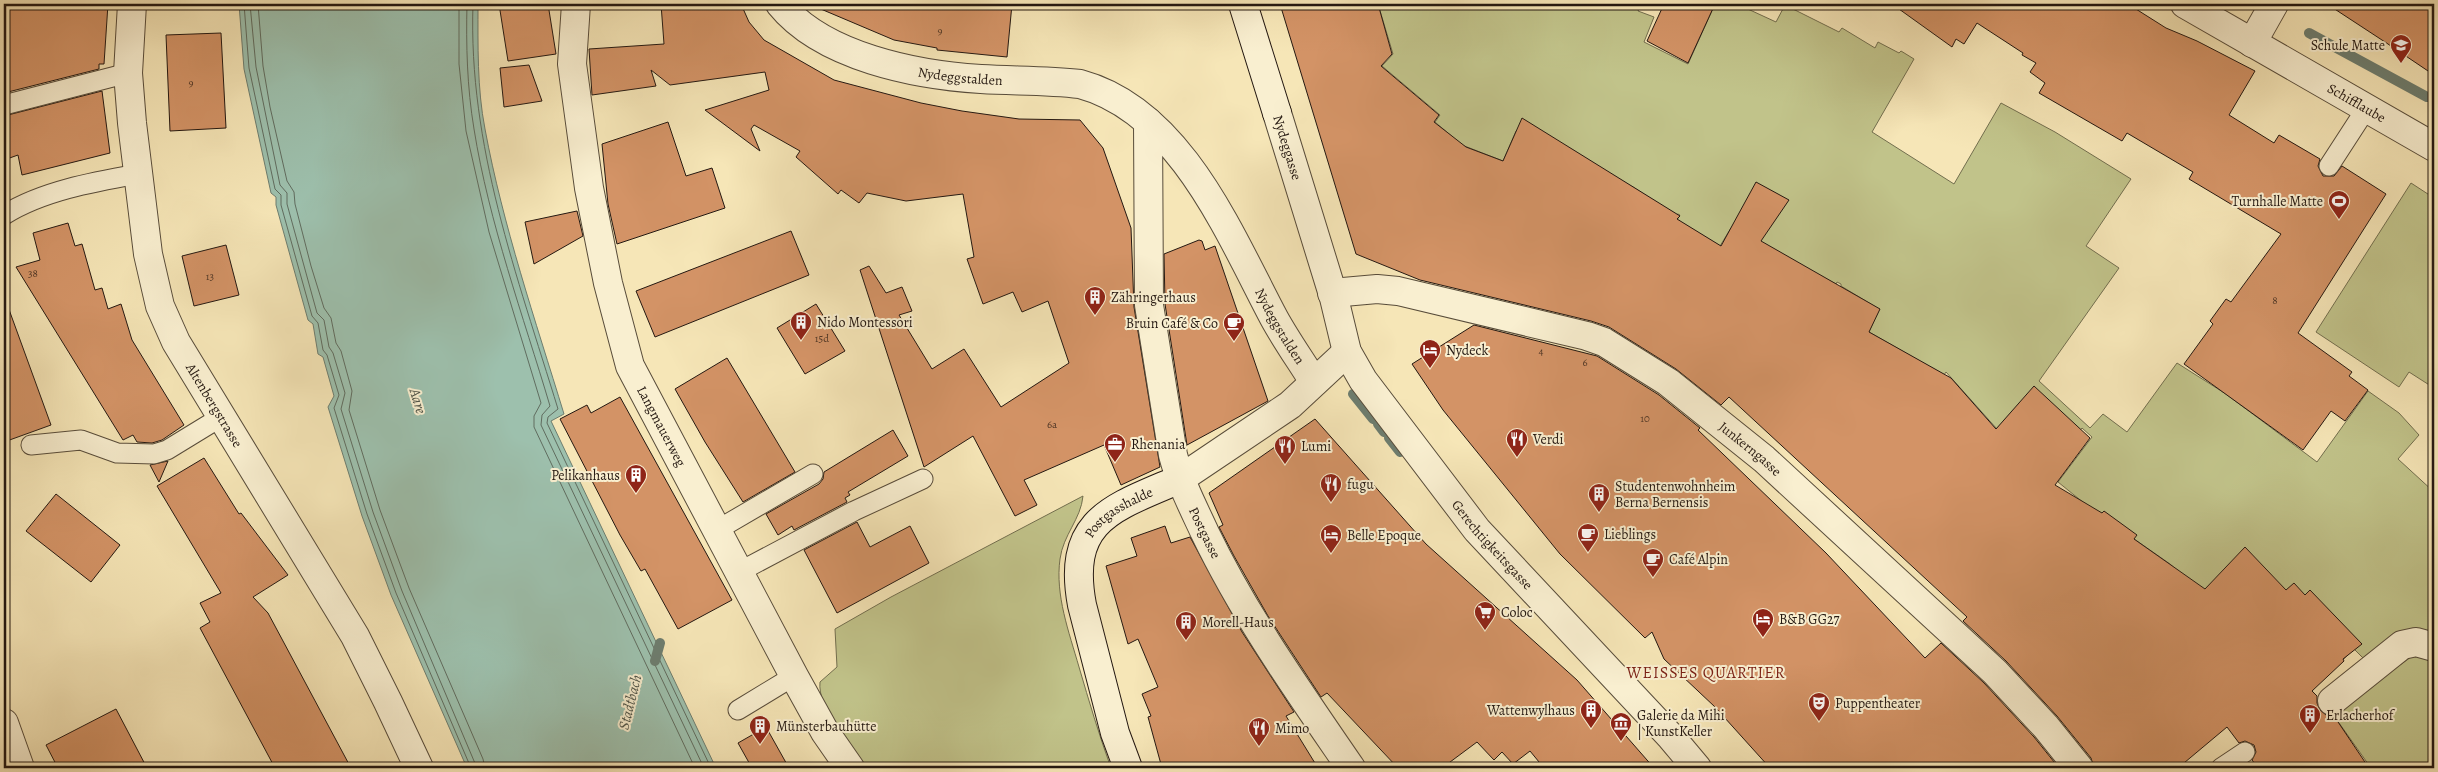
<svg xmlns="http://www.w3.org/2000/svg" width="2438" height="772" font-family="Alegreya,serif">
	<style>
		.green { fill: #c1c38a; stroke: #726e4e }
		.water { fill: #9dc0ad; stroke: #6d7d6f }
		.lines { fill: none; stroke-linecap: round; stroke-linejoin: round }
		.shore { stroke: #606c5f; stroke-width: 1 }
		.stream { stroke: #6d7d6f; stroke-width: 10 }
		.building { fill: #d39366; stroke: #241811 }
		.lane-casing { stroke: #584c3a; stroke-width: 21 }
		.street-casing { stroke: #584c3a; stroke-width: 30 }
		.secondary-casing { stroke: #241811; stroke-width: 30 }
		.lane { stroke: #f9efd0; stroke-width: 19 }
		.street { stroke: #f9efd0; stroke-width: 28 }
		.secondary { stroke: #f9efd0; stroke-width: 28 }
		.labels { text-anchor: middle; stroke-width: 4; stroke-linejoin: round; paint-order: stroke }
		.number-label { font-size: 11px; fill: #503726 }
		.poi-label { font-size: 14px; fill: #241811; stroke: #f9efd0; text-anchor: start }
		.street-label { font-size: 14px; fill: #241811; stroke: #f9efd0 }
		.water-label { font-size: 15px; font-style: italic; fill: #4e5348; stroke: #f9efd0 }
		.quarter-label { font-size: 16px; letter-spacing: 1px; fill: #7a1f14; stroke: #f9efd0 }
	</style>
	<rect width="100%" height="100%" fill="#f6e6b7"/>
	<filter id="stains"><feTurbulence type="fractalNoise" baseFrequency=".004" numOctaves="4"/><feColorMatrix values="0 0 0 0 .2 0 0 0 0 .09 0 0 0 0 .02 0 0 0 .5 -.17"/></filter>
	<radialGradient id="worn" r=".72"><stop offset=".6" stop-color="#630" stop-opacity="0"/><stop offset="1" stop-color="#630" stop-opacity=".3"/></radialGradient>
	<!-- green -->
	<path class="green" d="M1378 4H1641L1638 11 1654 17 1644 42 1688 64 1715 4H1737L1776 22 1785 5 1839 32 1842 28 1875 48 1878 42 1899 53 1901 51 1914 59 1872 132 1954 184 2001 103 2055 132 2131 179 2086 246 2119 268 2039 381 2090 428 2103 414 2127 432 2177 363 2226 394 2317 462 2368 391 2399 413 2419 435 2398 459 2434 492V635L2364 659 2354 649 2312 690 2170 564 2127 534 2104 511 2100 516 2058 482 2092 437 2082 428 2046 472 1997 429 1946 372 1944 375 1869 332 1879 309 1841 286V284L1837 282 1836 284 1731 228 1720 246 1677 220 1680 215 1678 214 1675 215 1633 187 1574 163 1516 131 1503 161 1462 145 1435 122 1440 115 1382 66 1393 54Z
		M2411 183 2434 198V388L2409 372 2399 387 2316 332Z
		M1083 496C1081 519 1063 535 1060 559 1055 595 1069 632 1079 667 1089 701 1099 735 1111 768H863C850 747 817 707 820 682L837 667 835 629 891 597Z
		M2421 650 2434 669V768H2371L2332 713Z"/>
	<!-- water -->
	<path class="water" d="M239 4H478C478 45 477 88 485 129 503 226 535 319 564 414L551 421 716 768H467L391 595 362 516 328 407 334 396 323 357 318 354 313 324 308 320 276 205V197L271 193 244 69Z"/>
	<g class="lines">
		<!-- shore -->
		<path class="shore" d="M244 4 249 68 275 189 281 195V205L312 316 318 323 323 350 327 355 339 395 334 408 367 514 396 593 471 768
			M250 4 256 67 280 185 287 193V204L317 313 324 320 329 347 333 353 345 393 341 409 373 512 402 591 477 768
			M258 4 263 66 270 107 287 181 294 192 295 204 311 266 324 308 331 318 336 343 341 351 352 391 349 410 380 510 409 588 483 759 485 768
			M459 4V64L466 131 489 232 541 403 534 416V427L695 768
			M467 4C466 45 467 87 474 129 489 223 523 315 550 406L542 415 541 425 704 768
			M473 4C468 146 517 275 558 409L548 417 547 423 711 768"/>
		<!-- stream -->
		<path class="stream" d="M2309 33 2427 97
			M1353 394 1373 419
			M1378 424 1384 432
			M1389 438 1400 452
			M655 661 660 643"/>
	</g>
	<!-- building -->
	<path class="building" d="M4 4H108L104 64H99V69L4 93Z
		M499 4H548L556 54 508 61Z
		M661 4H741L749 22 764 40 834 80 921 103 962 111 1019 119 1080 120 1103 148 1131 228 1134 307 1160 467 1121 485 1104 445 1024 480 1037 505 1015 516 973 436 924 467 860 270 869 266 886 293 902 287 912 311 899 315 932 369 964 349 1001 407 1069 363 1048 301 1022 312 1013 292 983 304 967 259 974 257 963 194 906 201 867 193 859 203 841 190 838 194 796 157 800 151 754 125 751 129 760 151 705 110 769 90 765 72 670 85 651 70 656 86 592 95 589 49 664 44Z
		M809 4H1012L1007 57 937 50V48L894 40Z
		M1280 4H1378L1392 54 1381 66 1439 115 1434 122 1466 147 1503 161 1522 118 1680 216 1677 219 1721 246 1756 182 1789 200 1761 241 1880 309 1869 332 1951 378 1996 429 2034 386 2090 438 2055 485 2102 513 2104 511 2137 535 2134 539 2205 589 2245 547 2286 590 2294 583 2305 595 2310 590 2362 644 2343 659 2344 661 2312 691 2317 696V703L2320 710 2326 715 2334 716 2369 768H2258L2252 760 2256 752 2254 745 2245 741 2239 743 2227 727 2178 768H2094L2091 758 2057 716 2006 661 1963 621 1967 617 1729 397 1721 405 1676 369 1609 327 1591 321 1420 280 1356 254Z
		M1664 4H1715L1688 63 1647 41Z
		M1892 4H2128L2166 28 2197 41 2255 71 2229 115 2274 143 2279 135 2320 159 2318 166 2323 176H2334L2342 166 2386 194 2298 333 2352 372 2349 376 2368 390 2345 421 2331 411 2303 450 2184 364 2213 324 2210 321 2226 299 2231 302 2281 234 2189 179 2193 172 2127 133 2122 141 2039 93 2045 83 2030 72 2036 63 2022 55 2023 53 1977 23 1964 44 1956 39 1952 47Z
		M2327 4H2434V75L2385 42Z
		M221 33 226 128 170 131 166 35Z
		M529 65 542 101 504 107 500 68Z
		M102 91 110 153 22 175 18 155 4 160V116Z
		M668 122 686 176 712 168 725 208 617 244 608 204 602 144Z
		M577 211 583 236 534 264 525 222Z
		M68 223 75 246 82 244 95 290 102 288 108 309 121 304 132 340 184 425 162 440 152 443 137 442 133 435 123 440 16 267 40 260 33 233Z
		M791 231 809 275 655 337 636 291Z
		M1199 240 1202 241 1205 250 1215 246 1268 401 1187 445 1165 304 1164 254Z
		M226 245 239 295 194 306 182 256Z
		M7 304 51 425 4 442V305Z
		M816 304 845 351 805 374 777 328Z
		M1474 325 1597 356 1659 395 1700 428 1698 430 1826 553 1925 658 1941 643 1984 683 2034 737 2059 768H1770L1715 707 1664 659 1652 632 1645 638 1560 554 1443 410 1412 364Z
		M727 358 795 472 743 502 705 442 675 389Z
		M620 397 732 600 678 629 645 569 641 571 620 535 560 419 587 405 591 413Z
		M1315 419 1426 544 1577 680 1654 768H1544L1530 751 1513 764 1502 752 1494 760 1477 742 1442 768H1398L1327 693 1321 697 1268 616 1234 556 1219 527 1223 525 1209 493Z
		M893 430 908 456 848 492 850 495 845 498 847 502 794 530 792 526 778 535 766 514 819 484 823 479 824 472Z
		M204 458 239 514 241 513 288 575 253 597 268 613 351 768H275L200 628 210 622 200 603 221 593 157 486Z
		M168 461 159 482 150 465Z
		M56 494 120 545 91 582 26 531Z
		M857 522 870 547 910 526 929 563 837 613 804 550Z
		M1165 526 1171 543 1190 537 1242 632 1294 712 1286 716 1318 768H1162L1148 717 1151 716 1142 694 1158 687 1138 639 1128 644 1106 566 1137 556 1131 538Z
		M116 709 147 768H58L46 745Z
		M766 727 789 768H752L738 743Z"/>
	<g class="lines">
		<!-- lane casing -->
		<g class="lane-casing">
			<path id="lane" d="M4 105 128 73
				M2329 166 2366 109
				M4 215C42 191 93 182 138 174
				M31 445 81 440 117 453 154 454 167 450 221 417
				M717 530 813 474
				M739 572 854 511 923 479
				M738 710 794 676
				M2221 768 2245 752"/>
		</g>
		<!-- street casing -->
		<g class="street-casing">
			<g id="street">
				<path id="s1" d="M132 4 128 73 132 123 148 254 160 306 176 342 355 636 388 702 419 768"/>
				<path id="s2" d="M576 4 572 64 589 188 608 283 630 366 794 676 825 732 850 768"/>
				<path id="s3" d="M780 4C823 57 916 75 981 79 1014 81 1047 80 1080 84 1180 111 1229 233 1274 318 1286 340 1301 361 1314 382"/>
				<path id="s4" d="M2185 4 2434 147"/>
				<path d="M2252 43 2274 4"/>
				<path id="s5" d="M1277 113 1334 298 1347 352 1363 380 1477 530 1671 737 1697 768"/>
				<path id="s6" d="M1148 122 1149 305 1173 455C1180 482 1193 507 1205 533 1245 616 1299 692 1351 768"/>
				<path id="s7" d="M1332 293 1377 289 1398 291 1587 336 1604 342 1668 382 1764 459 1995 672 2046 727 2079 768"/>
				<path d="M1180 479 1290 405 1347 352"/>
				<path d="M2332 701 2402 645 2416 642 2434 647"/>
				<path d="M4 723 20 768"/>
			</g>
		</g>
		<!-- secondary casing -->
		<g class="secondary-casing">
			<g id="secondary">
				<path d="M1243 4 1277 113"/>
				<path id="s8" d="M1128 768 1115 733 1082 605C1066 519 1113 508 1180 479"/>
			</g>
		</g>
		<!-- lane -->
		<use href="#lane" class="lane"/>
		<!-- street -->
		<use href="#street" class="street"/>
		<!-- secondary -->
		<use href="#secondary" class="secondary"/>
	</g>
	<!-- icons -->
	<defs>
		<g id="school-pin" transform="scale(1.125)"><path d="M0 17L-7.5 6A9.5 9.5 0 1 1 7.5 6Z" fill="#8f2418" stroke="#f9efd0"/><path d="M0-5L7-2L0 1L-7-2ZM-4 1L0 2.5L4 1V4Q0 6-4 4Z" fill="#fff"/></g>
		<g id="stadium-pin" transform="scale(1.125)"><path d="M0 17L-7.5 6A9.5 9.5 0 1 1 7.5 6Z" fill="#8f2418" stroke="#f9efd0"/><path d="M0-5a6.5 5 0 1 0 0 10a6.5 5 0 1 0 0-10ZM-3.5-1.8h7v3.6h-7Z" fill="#fff"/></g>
		<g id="building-pin" transform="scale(1.125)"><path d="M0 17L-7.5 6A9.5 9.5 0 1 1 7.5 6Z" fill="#8f2418" stroke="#f9efd0"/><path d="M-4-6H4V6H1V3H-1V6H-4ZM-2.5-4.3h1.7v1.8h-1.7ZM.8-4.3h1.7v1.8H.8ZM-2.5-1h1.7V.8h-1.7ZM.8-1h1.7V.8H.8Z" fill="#fff"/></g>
		<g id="cafe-pin" transform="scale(1.125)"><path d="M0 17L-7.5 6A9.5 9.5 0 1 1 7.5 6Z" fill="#8f2418" stroke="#f9efd0"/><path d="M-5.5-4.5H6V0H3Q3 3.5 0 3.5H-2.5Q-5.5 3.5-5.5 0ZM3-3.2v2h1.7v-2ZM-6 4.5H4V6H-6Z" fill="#fff"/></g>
		<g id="hotel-pin" transform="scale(1.125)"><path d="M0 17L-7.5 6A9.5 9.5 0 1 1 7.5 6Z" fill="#8f2418" stroke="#f9efd0"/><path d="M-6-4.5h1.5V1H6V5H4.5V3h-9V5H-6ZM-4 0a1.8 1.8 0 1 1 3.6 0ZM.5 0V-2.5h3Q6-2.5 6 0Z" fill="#fff"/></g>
		<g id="restaurant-pin" transform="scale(1.125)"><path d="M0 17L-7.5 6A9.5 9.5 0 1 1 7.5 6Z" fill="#8f2418" stroke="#f9efd0"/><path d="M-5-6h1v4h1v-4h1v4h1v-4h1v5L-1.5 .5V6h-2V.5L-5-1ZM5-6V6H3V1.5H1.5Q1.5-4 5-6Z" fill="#fff"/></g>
		<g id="office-pin" transform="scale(1.125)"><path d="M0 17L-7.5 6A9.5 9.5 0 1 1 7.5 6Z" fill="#8f2418" stroke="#f9efd0"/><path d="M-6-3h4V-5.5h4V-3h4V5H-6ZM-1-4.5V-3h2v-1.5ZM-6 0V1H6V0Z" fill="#fff"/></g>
		<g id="supermarket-pin" transform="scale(1.125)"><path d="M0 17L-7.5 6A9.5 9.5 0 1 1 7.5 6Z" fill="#8f2418" stroke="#f9efd0"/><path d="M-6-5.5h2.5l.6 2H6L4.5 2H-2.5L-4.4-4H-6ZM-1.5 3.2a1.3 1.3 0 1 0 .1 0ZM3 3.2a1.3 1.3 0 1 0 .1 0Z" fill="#fff"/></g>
		<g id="theatre-pin" transform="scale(1.125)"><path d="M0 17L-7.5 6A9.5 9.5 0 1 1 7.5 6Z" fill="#8f2418" stroke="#f9efd0"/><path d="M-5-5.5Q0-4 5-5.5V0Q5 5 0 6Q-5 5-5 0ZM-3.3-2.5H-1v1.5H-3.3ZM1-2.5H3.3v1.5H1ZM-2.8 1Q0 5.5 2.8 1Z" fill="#fff"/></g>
		<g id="museum-pin" transform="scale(1.125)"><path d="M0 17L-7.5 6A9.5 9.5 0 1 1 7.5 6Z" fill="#8f2418" stroke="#f9efd0"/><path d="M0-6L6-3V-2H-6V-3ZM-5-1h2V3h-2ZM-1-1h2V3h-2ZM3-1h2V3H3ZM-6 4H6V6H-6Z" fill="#fff"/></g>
	</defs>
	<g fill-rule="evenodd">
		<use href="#school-pin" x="2401" y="45"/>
		<use href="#stadium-pin" x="2339" y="201"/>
		<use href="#building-pin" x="1095" y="297"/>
		<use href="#building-pin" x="801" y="322"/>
		<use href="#cafe-pin" x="1234" y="323"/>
		<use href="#hotel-pin" x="1430" y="350"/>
		<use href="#restaurant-pin" x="1517" y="439"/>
		<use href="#office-pin" x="1115" y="444"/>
		<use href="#restaurant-pin" x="1285" y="446"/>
		<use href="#building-pin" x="636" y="475"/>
		<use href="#restaurant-pin" x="1331" y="484"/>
		<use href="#building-pin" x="1599" y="494"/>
		<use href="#cafe-pin" x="1588" y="534"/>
		<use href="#hotel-pin" x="1331" y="535"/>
		<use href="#cafe-pin" x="1653" y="559"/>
		<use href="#supermarket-pin" x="1485" y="612"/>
		<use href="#hotel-pin" x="1763" y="619"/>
		<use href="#building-pin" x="1186" y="622"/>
		<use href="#theatre-pin" x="1819" y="703"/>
		<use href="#building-pin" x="1591" y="710"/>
		<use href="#building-pin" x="2310" y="715"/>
		<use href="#museum-pin" x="1621" y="723"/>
		<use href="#building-pin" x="760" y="726"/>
		<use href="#restaurant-pin" x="1259" y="728"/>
	</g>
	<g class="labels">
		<!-- number labels -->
		<g class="number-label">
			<text x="940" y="34">9</text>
			<text x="191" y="86">9</text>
			<text x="33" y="277">38</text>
			<text x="210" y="280">13</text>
			<text x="2275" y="304">8</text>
			<text x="822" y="342">15d</text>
			<text x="1541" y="355">4</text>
			<text x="1585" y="366">6</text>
			<text x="1645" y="422">10</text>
			<text x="1052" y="428">6a</text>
		</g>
		<!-- poi labels -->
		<g class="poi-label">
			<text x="2385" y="50" text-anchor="end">Schule Matte</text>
			<text x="2323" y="206" text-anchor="end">Turnhalle Matte</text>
			<text x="1111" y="302">Zähringerhaus</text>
			<text x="817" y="327">Nido Montessori</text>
			<text x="1218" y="328" text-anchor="end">Bruin Café &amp; Co</text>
			<text x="1446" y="355">Nydeck</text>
			<text x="1533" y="444">Verdi</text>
			<text x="1131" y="449">Rhenania</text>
			<text x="1301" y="451">Lumi</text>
			<text x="620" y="480" text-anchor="end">Pelikanhaus</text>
			<text x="1347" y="489">fugu</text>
			<text x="1615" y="491">Studentenwohnheim<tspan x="1615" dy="16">Berna Bernensis</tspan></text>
			<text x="1604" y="539">Lieblings</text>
			<text x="1347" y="540">Belle Epoque</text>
			<text x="1669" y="564">Café Alpin</text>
			<text x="1501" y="617">Coloc</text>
			<text x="1779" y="624">B&amp;B GG27</text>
			<text x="1202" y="627">Morell-Haus</text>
			<text x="1835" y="708">Puppentheater</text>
			<text x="1575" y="715" text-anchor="end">Wattenwylhaus</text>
			<text x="1637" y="720">Galerie da Mihi<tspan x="1637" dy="16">| KunstKeller</tspan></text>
			<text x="2326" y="720">Erlacherhof</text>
			<text x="776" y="731">Münsterbauhütte</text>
			<text x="1275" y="733">Mimo</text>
		</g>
		<!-- street labels -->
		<g class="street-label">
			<text dy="5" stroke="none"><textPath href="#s3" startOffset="199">Nydeggstalden</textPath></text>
			<text dy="5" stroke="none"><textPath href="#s4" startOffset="198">Schifflaube</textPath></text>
			<text dy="5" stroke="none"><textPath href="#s5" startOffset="36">Nydeggasse</textPath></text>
			<text dy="5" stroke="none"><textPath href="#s3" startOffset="642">Nydeggstalden</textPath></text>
			<text dy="5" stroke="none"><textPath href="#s1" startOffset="418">Altenbergstrasse</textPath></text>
			<text dy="5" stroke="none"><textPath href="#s2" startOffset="436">Langmauerweg</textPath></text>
			<text dy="5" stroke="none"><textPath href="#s7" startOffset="460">Junkerngasse</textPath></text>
			<text dy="5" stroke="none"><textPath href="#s8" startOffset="280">Postgasshalde</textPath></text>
			<text dy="5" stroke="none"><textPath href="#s6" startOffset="419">Postgasse</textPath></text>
			<text dy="5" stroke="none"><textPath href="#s5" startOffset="491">Gerechtigkeitsgasse</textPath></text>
		</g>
		<!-- water labels -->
		<g class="water-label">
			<text transform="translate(418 401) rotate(73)" y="5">Aare</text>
			<text transform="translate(630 702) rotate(-76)" y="5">Stadtbach</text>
		</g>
		<!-- quarter labels -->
		<g class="quarter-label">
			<text x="1706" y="678">WEISSES QUARTIER</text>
		</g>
	</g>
	<!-- margin -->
	<rect width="2438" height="772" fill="none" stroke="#f6e6b7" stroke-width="20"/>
	<rect x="5" y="5" width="2428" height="762" fill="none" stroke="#241811" stroke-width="2.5"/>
	<rect x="10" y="10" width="2418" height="752" fill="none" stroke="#241811"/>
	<rect width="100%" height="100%" filter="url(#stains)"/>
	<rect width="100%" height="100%" fill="url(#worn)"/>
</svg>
